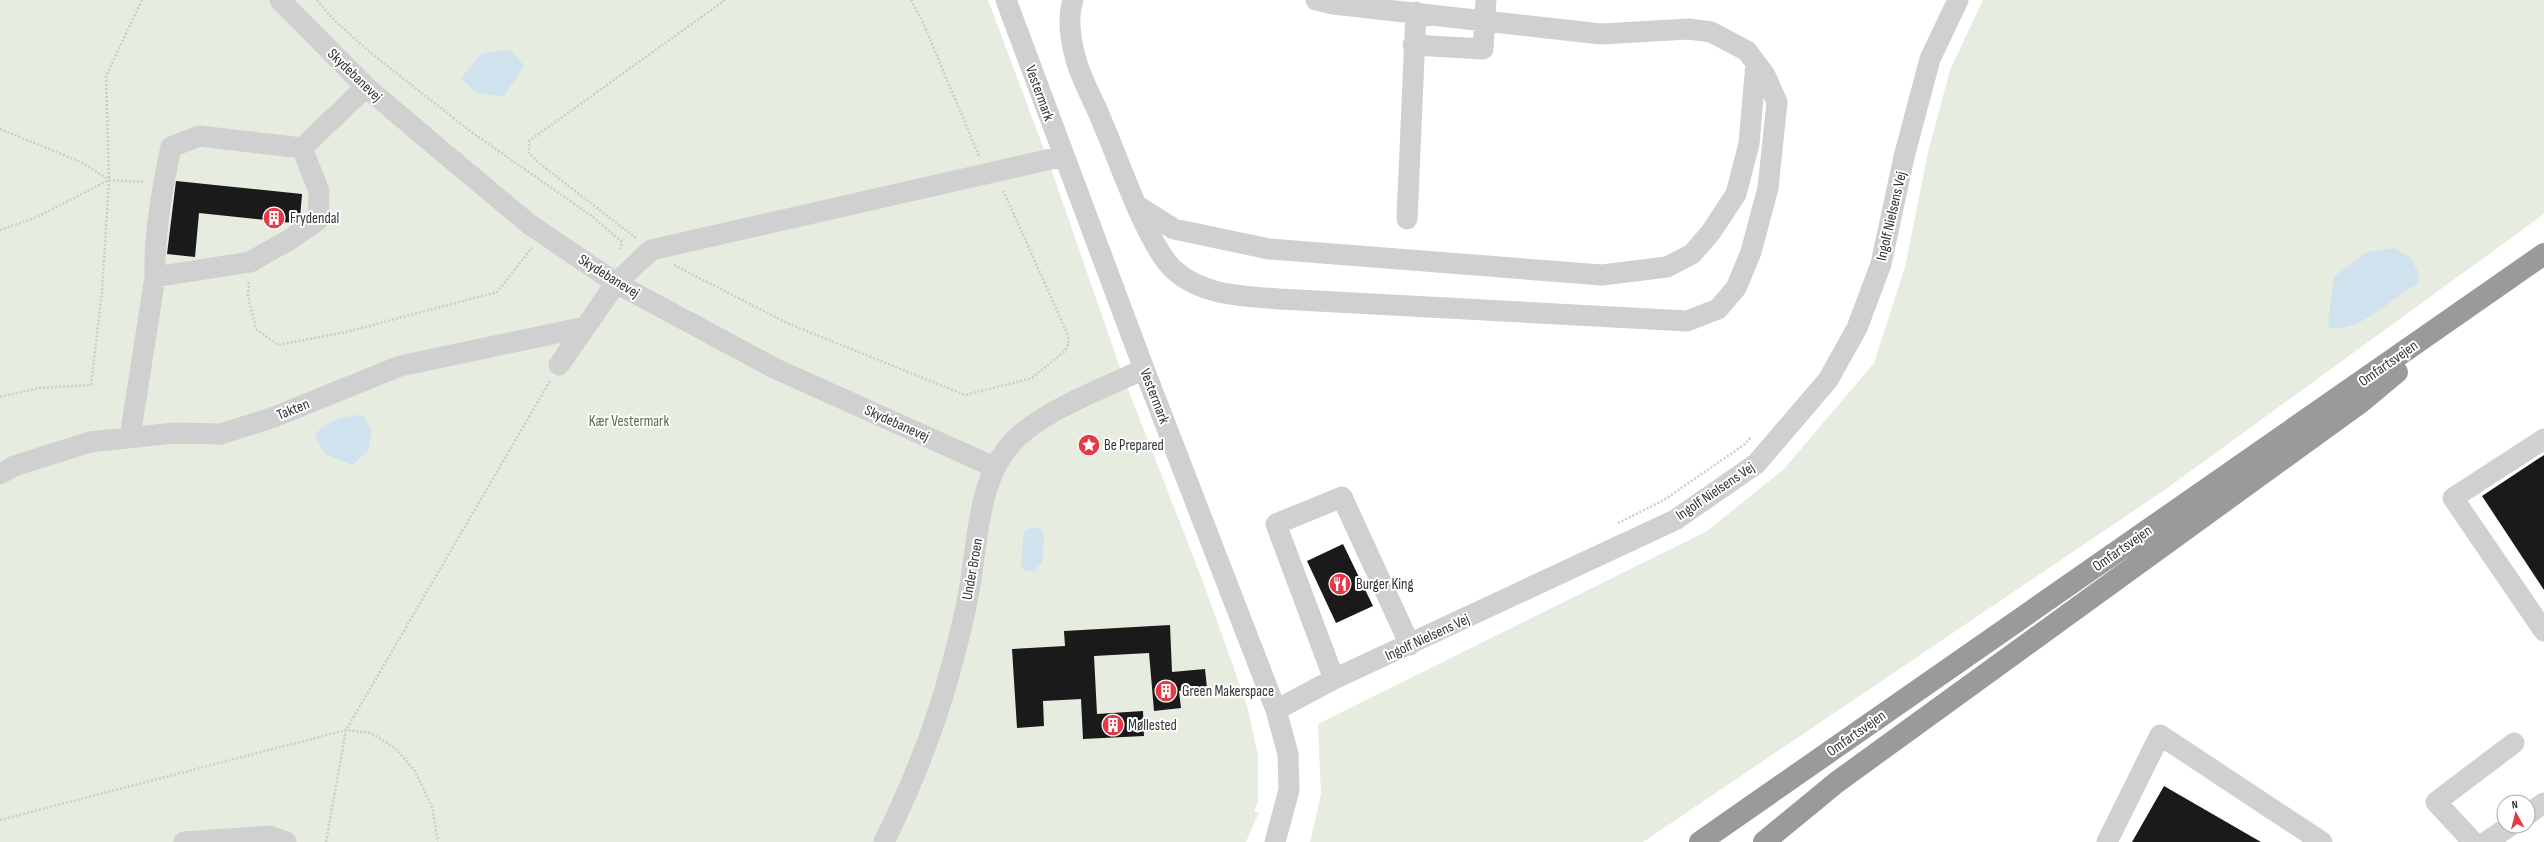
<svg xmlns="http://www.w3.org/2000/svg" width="2544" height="842" font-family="'Sofia Sans Condensed',sans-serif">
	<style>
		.green { fill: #e6ecdf }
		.water { fill: #cfe2ee }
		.building { fill: #1a1a1a }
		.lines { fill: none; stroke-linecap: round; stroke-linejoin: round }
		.path { stroke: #cdcdcd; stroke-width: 2.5; stroke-dasharray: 2 2; stroke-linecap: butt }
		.minor { stroke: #d0d0d0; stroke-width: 21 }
		.highway { stroke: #9a9a9a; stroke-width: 22 }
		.labels { text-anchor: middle; stroke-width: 4; stroke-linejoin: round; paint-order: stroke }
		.street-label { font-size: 15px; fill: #333; stroke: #fff }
		.poi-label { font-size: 15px; fill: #333; stroke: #fff; text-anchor: start }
		.park-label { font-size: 15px; fill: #56703f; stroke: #fff }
	</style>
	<rect width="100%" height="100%" fill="#fff"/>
	<!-- green -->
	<path class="green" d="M0 0H988L1048 160 1124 379 1202 579 1247 705 1258 755V801L1254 812H1259L1246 842H0Z
		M1983 0H2544V214L2166 489 1643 842H1310L1321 795 1318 724 1707 531 1784 469 1874 363 1905 267 1928 152 1950 70Z"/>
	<!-- water -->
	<path class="water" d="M511 50 524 66 504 96 476 93 461 78 482 53Z
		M2394 248 2411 258 2419 274 2417 284C2388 299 2363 332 2329 328L2328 320 2334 277 2367 252Z
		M362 415 372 430 368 451 352 465 325 454 315 435C327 420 344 416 362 415Z
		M1030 528H1039L1044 533 1042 563 1033 572 1024 570 1021 565 1024 532Z"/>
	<!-- building -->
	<path class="building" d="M176 181 302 194 300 218 293 223 199 213 195 257 167 254Z
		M2544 455V590L2482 496Z
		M1343 544 1373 606 1336 623 1307 561Z
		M1170 625 1172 672 1205 669 1207 688 1179 691 1181 708 1154 711 1149 653 1094 656 1097 714 1143 711 1144 736 1083 739 1081 699 1043 701 1044 726 1017 728 1012 649 1065 646 1064 631Z
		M2164 786 2261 842H2132Z"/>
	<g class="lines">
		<!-- path -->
		<path class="path" d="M317 0 334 20 372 54 470 131 593 217 622 242 620 251
			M911 0 924 25 979 156
			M0 129 83 163 109 180
			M0 230 37 217 109 180 144 182
			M636 238 539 163 529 153V141L725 0
			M674 265 787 323 965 395 1032 378 1065 351 1069 343 1067 333 1003 190
			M249 282 248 296 256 329 278 345 346 332 497 292 532 248
			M0 397 39 388 91 385 102 291 109 180 106 76 142 0
			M1618 523 1664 500 1745 444 1751 437
			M0 820 346 730 371 733 395 748 415 771 432 807 438 842
			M326 842 346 730 550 381"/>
		<!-- minor -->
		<path class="minor" d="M280 0 366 87 438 148 529 224 616 283 774 368 994 467
			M1006 0 1144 369 1276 710 1288 754 1289 790 1275 842
			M1073 0C1067 18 1071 42 1076 60 1082 81 1095 103 1103 124 1119 160 1147 245 1174 270 1203 296 1243 296 1280 299L1687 321 1718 309 1736 288 1751 252 1768 188 1777 102 1765 75 1747 51 1711 32 1689 29 1601 34 1333 4 1316 0
			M1413 45 1483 49 1486 0
			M1139 207 1174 229 1269 249 1602 275 1667 267 1692 254 1711 232 1736 194 1749 144 1756 63
			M1407 219 1416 12
			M155 277C154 233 162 190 171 147L199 136 302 148
			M559 365 616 283 651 250 1064 156
			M130 437 155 277 250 262 289 240 318 220 319 191 302 148 366 87
			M2544 439 2453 498 2544 631
			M0 474 14 466 90 442 174 433 221 434 274 417 400 366 585 327
			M1334 679 1276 524 1342 497 1410 645
			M1276 710 1334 679 1675 520 1756 464 1828 380 1857 328 1881 264 1904 157 1930 59 1958 0
			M2528 814 2544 803
			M184 842 269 836 286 842
			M884 842C912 785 936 726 952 664 959 638 966 611 970 585 979 532 978 471 1021 434 1052 407 1107 387 1144 369
			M2107 842 2160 735 2322 842
			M2473 842 2436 802 2514 743
			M2486 842 2510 826"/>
		<!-- highway -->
		<path class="highway" d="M1700 842 2544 254
			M1764 842 1837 782 2361 402 2397 372"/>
	</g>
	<!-- icons -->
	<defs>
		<g id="building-disc" transform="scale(1.15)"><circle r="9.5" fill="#e63946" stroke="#fff"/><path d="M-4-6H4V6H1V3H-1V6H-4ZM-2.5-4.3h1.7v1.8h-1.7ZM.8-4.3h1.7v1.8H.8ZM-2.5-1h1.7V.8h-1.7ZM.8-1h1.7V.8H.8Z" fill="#fff"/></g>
		<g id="sight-disc" transform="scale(1.15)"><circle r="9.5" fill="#e63946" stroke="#fff"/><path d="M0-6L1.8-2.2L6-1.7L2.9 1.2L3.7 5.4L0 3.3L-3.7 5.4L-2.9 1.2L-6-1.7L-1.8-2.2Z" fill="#fff"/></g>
		<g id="restaurant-disc" transform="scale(1.15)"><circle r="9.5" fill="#e63946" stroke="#fff"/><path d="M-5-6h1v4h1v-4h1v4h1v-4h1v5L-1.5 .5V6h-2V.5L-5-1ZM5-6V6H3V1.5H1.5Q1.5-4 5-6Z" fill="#fff"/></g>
	</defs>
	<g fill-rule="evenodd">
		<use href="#building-disc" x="274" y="218"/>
		<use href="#sight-disc" x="1089" y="445"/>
		<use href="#restaurant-disc" x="1340" y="584"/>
		<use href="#building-disc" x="1166" y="691"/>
		<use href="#building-disc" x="1113" y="725"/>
	</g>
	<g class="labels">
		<!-- street labels -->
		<g class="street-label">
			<text transform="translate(355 75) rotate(44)" y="5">Skydebanevej</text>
			<text transform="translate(1040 93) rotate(70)" y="5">Vestermark</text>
			<text transform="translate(1891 216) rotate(-77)" y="5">Ingolf Nielsens Vej</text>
			<text transform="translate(609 276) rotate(32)" y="5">Skydebanevej</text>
			<text transform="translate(2388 363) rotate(-35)" y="5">Omfartsvejen</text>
			<text transform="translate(1155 396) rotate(69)" y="5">Vestermark</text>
			<text transform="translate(293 409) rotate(-22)" y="5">Takten</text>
			<text transform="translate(897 423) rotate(24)" y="5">Skydebanevej</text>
			<text transform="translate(1715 491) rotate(-34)" y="5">Ingolf Nielsens Vej</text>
			<text transform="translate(2122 548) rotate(-35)" y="5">Omfartsvejen</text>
			<text transform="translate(972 569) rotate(-80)" y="5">Under Broen</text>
			<text transform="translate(1427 637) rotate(-25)" y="5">Ingolf Nielsens Vej</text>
			<text transform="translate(1856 733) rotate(-35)" y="5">Omfartsvejen</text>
		</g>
		<!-- poi labels -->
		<g class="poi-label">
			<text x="290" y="223">Frydendal</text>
			<text x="1104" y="450">Be Prepared</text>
			<text x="1356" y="589">Burger King</text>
			<text x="1182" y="696">Green Makerspace</text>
			<text x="1128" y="730">Møllested</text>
		</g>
		<!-- park labels -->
		<g class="park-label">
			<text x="629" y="426">Kær Vestermark</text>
		</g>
	</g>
	<!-- north arrow -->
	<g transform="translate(2516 814) rotate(353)"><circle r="19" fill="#ffffff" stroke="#adadad"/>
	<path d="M0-3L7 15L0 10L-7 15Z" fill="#e63946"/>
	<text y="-6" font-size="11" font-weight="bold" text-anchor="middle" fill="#333333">N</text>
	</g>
</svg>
